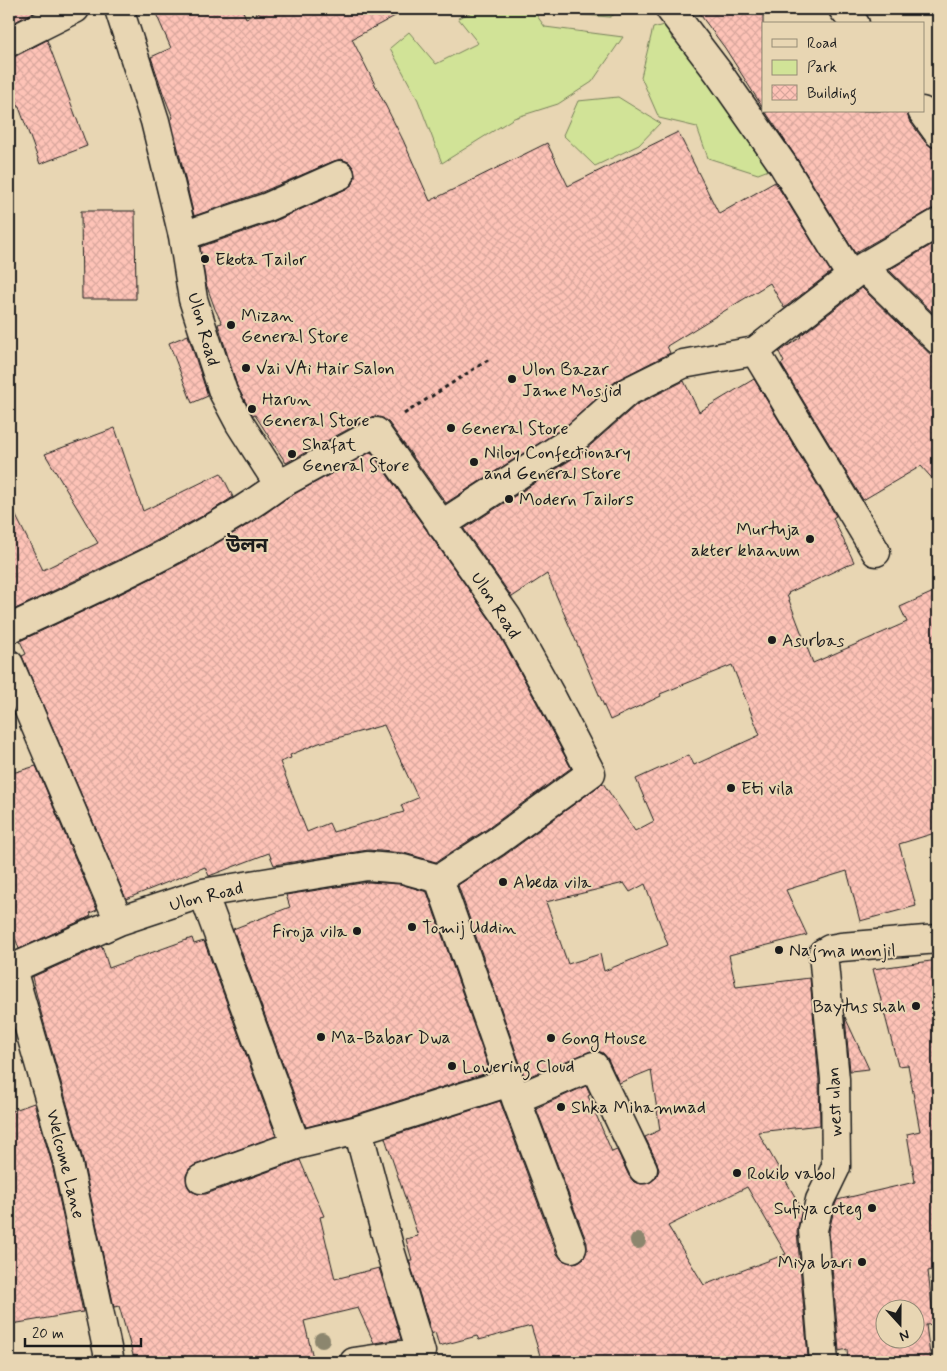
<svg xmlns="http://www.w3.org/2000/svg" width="947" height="1371" font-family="Mynerve,'Noto Sans Bengali',sans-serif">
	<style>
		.green { fill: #d1e397; stroke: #76805a }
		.building { fill: url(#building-cross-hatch); stroke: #1c1c1c; fill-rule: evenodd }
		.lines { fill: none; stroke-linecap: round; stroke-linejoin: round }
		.minor-casing { stroke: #1c1c1c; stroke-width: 31 }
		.path { stroke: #1c1c1c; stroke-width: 3; stroke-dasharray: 4 4; stroke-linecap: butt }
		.minor { stroke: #e8d6b3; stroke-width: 28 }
		.tree { fill: #8c866e }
		.poi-dot { fill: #1c1c1c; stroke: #e8d6b3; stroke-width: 2 }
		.labels { text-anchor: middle; stroke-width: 4; stroke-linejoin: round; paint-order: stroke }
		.poi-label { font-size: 18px; fill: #1c1c1c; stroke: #e8d6b3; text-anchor: start }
		.street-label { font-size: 18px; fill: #1c1c1c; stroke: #e8d6b3 }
		.quarter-label { font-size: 20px; font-weight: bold; fill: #1c1c1c; stroke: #e8d6b3 }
	</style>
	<defs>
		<pattern id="building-cross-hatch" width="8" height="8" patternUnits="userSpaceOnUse" patternTransform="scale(1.25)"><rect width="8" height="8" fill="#fec3b7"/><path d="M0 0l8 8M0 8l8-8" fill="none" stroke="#d9a79d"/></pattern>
	</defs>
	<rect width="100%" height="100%" fill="#e8d6b3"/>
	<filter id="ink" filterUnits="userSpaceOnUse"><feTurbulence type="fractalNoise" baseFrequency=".02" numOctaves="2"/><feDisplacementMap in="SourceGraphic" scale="10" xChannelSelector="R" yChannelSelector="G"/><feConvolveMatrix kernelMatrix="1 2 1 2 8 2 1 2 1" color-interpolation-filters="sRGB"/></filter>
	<g filter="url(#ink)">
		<!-- green -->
		<path class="green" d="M479 9H532L545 27 623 37 592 82 558 104 514 118 442 163 418 100 390 48 409 32 436 64 478 43 458 18Z
			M561 9H623L610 17 558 13Z
			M667 24 672 39 703 61 774 168 758 174 708 158 697 127 659 118 641 77 653 28Z
			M618 97 660 123 639 145 595 166 563 135 578 101Z"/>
		<!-- building -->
		<path class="building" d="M9 9H35L36 11 9 25Z
			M154 9H242L246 18 269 9H408L352 39 403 140 430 201 547 143 568 186 678 132 719 214 775 182 831 272 784 308 770 283 667 346 670 353 617 380 566 426 446 503 389 423 383 418 375 416 369 418 286 463 255 415 253 416 237 386 218 324 222 323 215 309 206 284 200 247 273 222 346 189 353 184 355 177 354 169 349 162 341 159 334 161 262 192 194 216 171 119 173 118 163 93 151 57 171 48Z
			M696 9H763V108L725 48Z
			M47 40 87 146 40 164 9 80V58L16 56Z
			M765 111H907L909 120 925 142 931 147 938 148V207L930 210 855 253 796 157Z
			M81 211H135L136 299H82Z
			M938 241V318L889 270Z
			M862 288 938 362V485L921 466 863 500 781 364 784 362 779 352 801 337 800 336Z
			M188 335 208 396 192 403 169 343Z
			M754 379 836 516 833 518 854 562 788 593 789 594 787 595 813 663 907 622 900 607 938 590V832L899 844 916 906 860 921 847 871 786 890 807 935 729 955 736 987 810 978 819 1080 820 1125 758 1132 802 1209 797 1231 808 1357 779 1362H542L531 1326 479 1340 477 1336 439 1346 435 1332 432 1334 409 1260H412L406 1239 418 1236 385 1138 500 1101 557 1254 562 1260 570 1263 578 1262 584 1258 587 1250V1243L536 1108 586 1086 590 1095 588 1096 612 1152 617 1150 629 1176 634 1182 641 1184 649 1183 656 1178 659 1170 657 1162 645 1137 660 1130 651 1070 619 1083 608 1059 603 1053 595 1050 588 1052 525 1078 458 885 505 855 603 783 635 831 654 821 636 779 689 755 694 765 760 735 732 665 660 694 661 696 610 720 547 574 512 597 464 529 584 451 636 405 684 381 699 412ZM624 883 630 892 645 884 668 945 604 971 600 954 568 964 546 902ZM747 1187 786 1254 704 1285 668 1226Z
			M115 428 143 511 221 473 233 497 208 513 141 549 9 612V502L43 570 98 543 45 454Z
			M371 452 494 625 537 703 571 768 487 829 436 862 404 853 368 850 274 865 269 853 209 876 205 867 126 899 22 656 26 654 20 641 120 594 190 559 256 520 287 498ZM384 725 418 798 401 805 404 812 333 832 329 823 307 832 280 762 291 758 290 755 319 743Z
			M36 766 97 910 90 913 91 916 19 949 9 920V774Z
			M368 882 400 884 427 892 490 1072 354 1115 306 1127 233 929 290 907 286 895Z
			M192 938 194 944 204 941 276 1136 195 1165 189 1169 186 1176 187 1185 191 1191 198 1194H206L300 1160 324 1216 320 1217 335 1279 379 1268 401 1339 374 1343 358 1308 304 1321 314 1362H135L119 1306 114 1307 82 1156 40 1009 32 977 102 946 109 968Z
			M938 960V1269L928 1271 934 1324 926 1325 931 1362H848L847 1349 839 1351 829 1231 835 1205 837 1200 915 1182 907 1134 920 1131 908 1065 898 1066 873 969ZM884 1308H914V1338H884Z
			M845 1017 869 1069 850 1071Z
			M34 1103 52 1164 83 1312 12 1324 9 1303V1112Z"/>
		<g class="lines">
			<!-- minor casing -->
			<g class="minor-casing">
				<path id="minor" d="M670 9 718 72 783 165 851 276
					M843 9 855 24
					M9 42 75 9
					M922 111 938 133
					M183 236 268 207 340 175
					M863 267 938 223
					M755 351 876 552
					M441 525 575 438 627 392 683 364 755 351 863 267 938 340
					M9 629C100 586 198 544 279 485
					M9 664 119 921
					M439 879 516 1099 572 1248
					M203 893 296 1145
					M12 969 67 1160 110 1362
					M9 970 119 921 203 893 367 866 403 869 439 879 496 842 591 773 551 696 507 617 376 432 279 485 240 424 223 392 193 299 183 236 155 121 119 9
					M516 1099 594 1066 643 1169
					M358 1130 510 1082
					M201 1179 296 1145 358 1130 390 1250 421 1352 354 1362
					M824 1362 813 1230 820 1200 836 1167 835 1079 823 953 830 949 841 947 938 939"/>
			</g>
			<!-- path -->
			<path class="path" d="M404 414 491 358"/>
			<!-- minor -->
			<use href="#minor" class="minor"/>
		</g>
		<!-- trees -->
		<g class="tree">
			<circle cx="638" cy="1241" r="8"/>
			<circle cx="322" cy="1340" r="8"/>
		</g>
	</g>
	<!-- markers -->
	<g class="poi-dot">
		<circle cx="205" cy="259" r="5"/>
		<circle cx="231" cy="325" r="5"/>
		<circle cx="246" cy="368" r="5"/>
		<circle cx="512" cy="379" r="5"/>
		<circle cx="252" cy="409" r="5"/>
		<circle cx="451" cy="428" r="5"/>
		<circle cx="292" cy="454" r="5"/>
		<circle cx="474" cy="462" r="5"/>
		<circle cx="509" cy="499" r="5"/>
		<circle cx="810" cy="539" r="5"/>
		<circle cx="772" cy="640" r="5"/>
		<circle cx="731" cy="788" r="5"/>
		<circle cx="503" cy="882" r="5"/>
		<circle cx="412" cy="927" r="5"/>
		<circle cx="357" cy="931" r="5"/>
		<circle cx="779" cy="950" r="5"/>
		<circle cx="916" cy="1006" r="5"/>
		<circle cx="321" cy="1037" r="5"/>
		<circle cx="551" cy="1038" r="5"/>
		<circle cx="452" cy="1066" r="5"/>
		<circle cx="561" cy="1107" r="5"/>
		<circle cx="737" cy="1173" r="5"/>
		<circle cx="872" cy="1208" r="5"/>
		<circle cx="862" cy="1262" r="5"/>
	</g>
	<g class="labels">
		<!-- poi labels -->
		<g class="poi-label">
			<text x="215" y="265">Ekota Tailor</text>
			<text x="241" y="321">Mizan<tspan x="241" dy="21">General Store</tspan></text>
			<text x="256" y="374">Vai VAi Hair Salon</text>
			<text x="522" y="375">Ulon Bazar<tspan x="522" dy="21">Jame Mosjid</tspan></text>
			<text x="262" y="405">Harun<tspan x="262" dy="21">General Store</tspan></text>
			<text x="461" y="434">General Store</text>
			<text x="302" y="450">Shafat<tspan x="302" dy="21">General Store</tspan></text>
			<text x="484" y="458">Niloy Confectionary<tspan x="484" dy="21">and General Store</tspan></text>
			<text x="519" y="505">Modern Tailors</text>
			<text x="800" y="535" text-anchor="end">Murtuja<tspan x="800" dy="21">akter khanum</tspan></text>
			<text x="782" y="646">Asurbas</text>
			<text x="741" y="794">Eti vila</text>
			<text x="513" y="888">Abeda vila</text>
			<text x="422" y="933">Tomij Uddin</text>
			<text x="347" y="937" text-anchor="end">Firoja vila</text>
			<text x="789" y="956">Najma monjil</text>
			<text x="906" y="1012" text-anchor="end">Baytus shah</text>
			<text x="331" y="1043">Ma-Babar Dwa</text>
			<text x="561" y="1044">Gong House</text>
			<text x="462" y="1072">Lowering Cloud</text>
			<text x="571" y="1113">Shka Mihammad</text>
			<text x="747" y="1179">Rokib vabol</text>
			<text x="862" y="1214" text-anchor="end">Sufiya coteg</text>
			<text x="852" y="1268" text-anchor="end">Miya bari</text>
		</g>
		<!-- street labels -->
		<g class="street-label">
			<text transform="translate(204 329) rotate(74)" y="6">Ulon Road</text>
			<text transform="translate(496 605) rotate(57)" y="6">Ulon Road</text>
			<text transform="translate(206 896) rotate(-14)" y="6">Ulon Road</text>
			<text transform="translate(834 1102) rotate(-92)" y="6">west ulan</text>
			<text transform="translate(66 1164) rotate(76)" y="6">Welcome Lane</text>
		</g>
		<!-- quarter labels -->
		<g class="quarter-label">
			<text x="247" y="552">উলন</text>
		</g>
	</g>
	<!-- margin -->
	<rect width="947" height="1371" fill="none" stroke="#e8d6b3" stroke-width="30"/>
	<rect x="15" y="15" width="917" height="1341" fill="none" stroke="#1c1c1c" stroke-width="2" filter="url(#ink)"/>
	<!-- legend -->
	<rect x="762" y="22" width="162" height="90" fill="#e8d6b3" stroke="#968c77"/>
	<rect x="772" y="39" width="25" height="8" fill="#e8d6b3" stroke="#968c77"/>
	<text x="807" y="48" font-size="15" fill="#1c1c1c">Road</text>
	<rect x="772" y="60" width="25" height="15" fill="#d1e397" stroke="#968c77"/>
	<text x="807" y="72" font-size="15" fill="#1c1c1c">Park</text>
	<rect x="772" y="85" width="25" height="15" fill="url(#building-cross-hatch)" stroke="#968c77"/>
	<text x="807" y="98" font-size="15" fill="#1c1c1c">Building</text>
	<!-- north arrow -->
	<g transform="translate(900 1324) rotate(159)"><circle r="24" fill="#e8d6b3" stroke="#968c77"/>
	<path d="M0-4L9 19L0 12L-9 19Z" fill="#1c1c1c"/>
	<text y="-8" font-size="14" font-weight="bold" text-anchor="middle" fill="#1c1c1c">N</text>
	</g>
	<!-- scale -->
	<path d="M25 1338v8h116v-8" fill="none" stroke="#1c1c1c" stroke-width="2.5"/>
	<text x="32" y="1338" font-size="15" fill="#1c1c1c" stroke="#e8d6b3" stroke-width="4" paint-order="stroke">20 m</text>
</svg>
